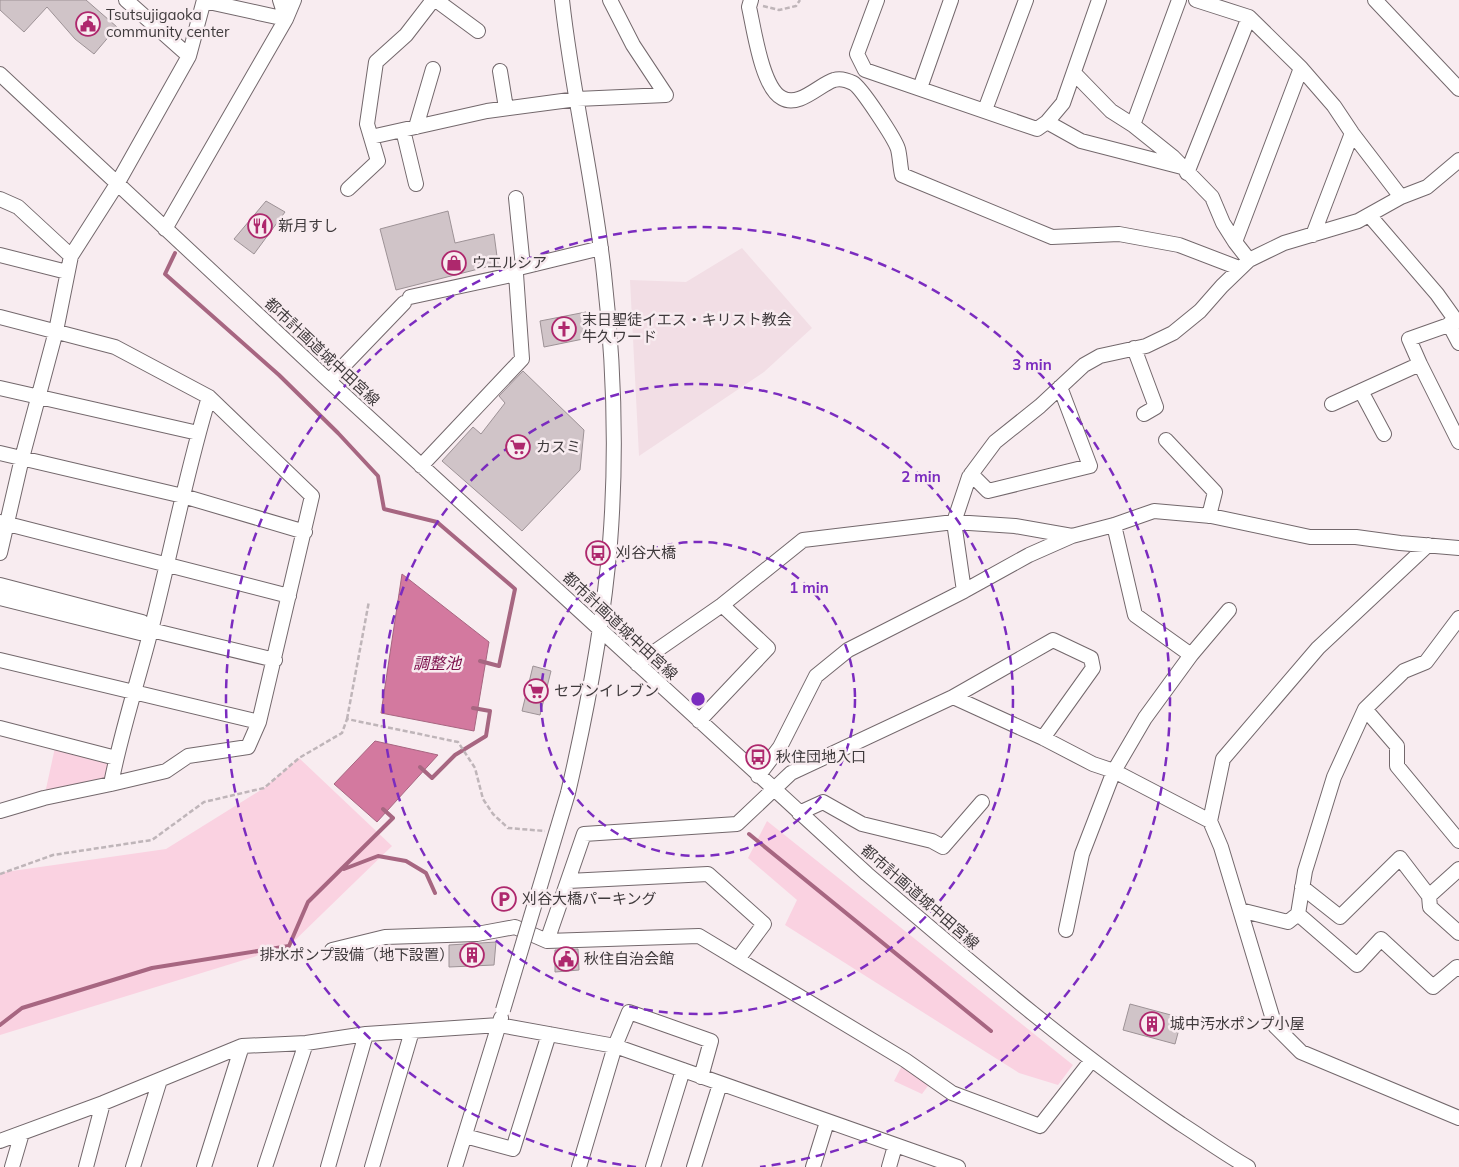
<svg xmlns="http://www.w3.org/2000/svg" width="1459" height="1167" font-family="Mulish,'Noto Sans JP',sans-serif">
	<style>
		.built { fill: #f2dee5 }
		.green { fill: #fad2e1 }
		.water { fill: #d3799f; stroke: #a76681 }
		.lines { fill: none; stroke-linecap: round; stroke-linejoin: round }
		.stream { stroke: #a76681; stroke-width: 4 }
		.building { fill: #d0c4c8; stroke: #9d9296 }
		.minor-casing { stroke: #73686c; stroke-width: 16 }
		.path { stroke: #bfb5b9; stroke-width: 2.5; stroke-dasharray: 5 2.5; stroke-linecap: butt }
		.minor { stroke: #fff; stroke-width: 14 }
		.minor-bridge-casing { stroke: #73686c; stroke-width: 16; stroke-linecap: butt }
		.minor-bridge { stroke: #fff; stroke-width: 14 }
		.ring { fill: none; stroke: #7b2cbf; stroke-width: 2.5; stroke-dasharray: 9 6 }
		.labels { text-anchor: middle; stroke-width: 5; stroke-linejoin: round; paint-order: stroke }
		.poi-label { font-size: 15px; fill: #3f3a3c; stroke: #f8ecf0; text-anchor: start }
		.street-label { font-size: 15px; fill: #3f3a3c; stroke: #f8ecf0 }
		.water-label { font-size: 16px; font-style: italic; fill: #7d0f4b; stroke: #f8ecf0 }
		.centre { fill: #7b2cbf; stroke: #f8ecf0; stroke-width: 2.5 }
		.ring-label { font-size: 15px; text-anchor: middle; font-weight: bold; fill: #7b2cbf; stroke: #f8ecf0; stroke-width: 5; stroke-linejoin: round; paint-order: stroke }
	</style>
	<rect width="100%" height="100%" fill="#f8ecf0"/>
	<!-- built -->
	<path class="built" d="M742 248 812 328 764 372 639 456 630 280 686 282Z"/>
	<!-- green -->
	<path class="green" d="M56 743 116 758 111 784 44 798Z
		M299 758 392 846 289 946 0 1035V875L5 872 166 849 264 788Z
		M767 821 1073 1065 1058 1085 1019 1073 785 925 797 900 748 858Z
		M905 1060 933 1079 922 1094 894 1081Z"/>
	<!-- water -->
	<path class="water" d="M402 574 489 642 474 731 381 713Z
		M375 741 438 755 377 822 334 784Z"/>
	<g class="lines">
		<!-- stream -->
		<path class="stream" d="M175 253 165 274 279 375 338 433 378 476 384 509 437 522 515 589 499 666 480 661
			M420 767 432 778 455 755 486 736 490 711 473 708
			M749 834 991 1031
			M344 869 378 856 406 861 426 873 435 893
			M0 1025 22 1008 152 968 289 946 308 902 393 818 383 809"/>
	</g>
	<!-- building -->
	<path class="building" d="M0 0H86L117 27 94 54 75 39 47 7 24 32 0 10Z
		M266 201 285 212 254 254 234 239Z
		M448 211 455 243 494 234 498 264 396 290 380 229Z
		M586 312 588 338 544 347 540 321Z
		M523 371 584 430 580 470 522 531 442 461 473 427 481 434 505 403 499 396Z
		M533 666 551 671 540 715 522 711Z
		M496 942 494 965 449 967V945Z
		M578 949 579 970 555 972V950Z
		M1130 1004 1182 1018 1175 1044 1123 1030Z"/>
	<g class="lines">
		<!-- minor casing -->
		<g class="minor-casing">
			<path id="minor" d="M126 0 189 56
				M280 0 286 19
				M436 0 478 31
				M562 0C572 92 594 182 604 274 614 363 617 454 610 543 603 628 587 711 568 793
				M751 0 749 7C754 29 762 88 782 98 799 108 820 84 834 80 840 78 847 80 853 83 861 87 895 139 898 149 900 157 900 166 902 175L1052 237 1119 234 1179 245 1239 268
				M877 0 857 54 865 70 1037 129 1047 122 1063 103 1099 0
				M1196 0 1249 17 1301 68 1334 106 1352 133 1401 197
				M1375 0 1459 89
				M204 1 286 19
				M500 71 506 108
				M1074 73 1111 111 1133 125 1173 157 1212 197 1223 223 1235 242 1249 260
				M0 74 329 381 867 874C969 961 1070 1049 1181 1124 1203 1138 1225 1154 1248 1167
				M920 88 951 0
				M985 110 1026 0
				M1047 122 1081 141 1182 167
				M1133 125 1179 0
				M416 127 433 69
				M403 130 416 184
				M371 137 487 111 577 99 666 95 633 45 610 0
				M1459 160 1427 187 1401 197 1358 221 1284 243 1249 260 1222 286 1200 311 1173 333 1146 346 1100 356 1084 365 1040 406 995 442 969 477 954 522 964 591 1029 555 1072 536 1114 525 1154 511 1211 516 1310 537H1356L1400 543 1459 548
				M1187 173 1249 17
				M348 189 378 161 367 124 376 62 406 35 433 0
				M516 198 523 267 601 248
				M0 199 18 207 71 256
				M165 229 286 19 294 0
				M1313 235 1352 133
				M1235 242 1301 68
				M0 255 67 272
				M410 297 516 274 522 359 421 466
				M0 317 115 347 209 397 312 496 259 722 248 747 188 756 166 771 111 784 44 798 0 811
				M1449 324 1459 343
				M1134 348 1156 407 1144 414
				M1420 364 1459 442
				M329 381 404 303
				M0 388 198 433
				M1361 391 1384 434
				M1332 404 1420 364 1409 339 1457 322 1437 294 1369 215
				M1166 440 1215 492 1209 516
				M0 453 183 496 305 532
				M971 474 988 491 1090 466 1060 387
				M0 522 289 596
				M1114 525 1135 615 1191 655
				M1428 545 1318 648 1223 759 1210 821 1221 847 1275 1026 1301 1052 1459 1118
				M0 553 22 458 56 331 71 256 117 184 189 56 204 0
				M0 585 142 622 151 630
				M0 598 140 633 151 630 275 660
				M0 660 259 722
				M637 664 722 605 803 540 954 522 1015 526 1072 536
				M953 697 1043 738 1093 764 1114 771 1210 821
				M1365 709 1397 746V766L1459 841
				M699 721 768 648 722 605
				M0 728 116 758
				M1043 738 1093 668 1091 658 1053 640 953 697 791 773 737 824 584 834 547 941 699 936 905 1060 952 1093 1040 1126 1091 1061
				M758 776 780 747 816 676 848 650 964 591
				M111 784C121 732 138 681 151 630 171 552 186 473 209 397
				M799 813 823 802 862 824 932 841 943 847 982 802
				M568 881 708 874 764 924 738 959
				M1302 887 1340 917 1400 858 1429 896 1459 869
				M1429 896 1430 907 1459 933
				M1240 910 1288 922 1298 914 1357 965 1381 939 1433 987 1457 967 1459 969
				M1298 914 1305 871 1334 777 1365 709 1404 671 1426 662 1459 618
				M1066 930 1082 854 1114 771 1145 718 1191 655 1229 610
				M332 950 385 937 477 934 515 927 547 941
				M465 1136 513 1149 549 1034
				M0 1141 103 1103 242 1046 306 1043 366 1034 499 1025 615 1046 958 1167
				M12 1167 22 1133
				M86 1167 103 1103
				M133 1167 160 1080
				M204 1167 242 1046
				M265 1167 306 1043
				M328 1167 366 1034
				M372 1167 412 1031
				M455 1167 501 1018
				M579 1167 615 1046 629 1012 711 1041 701 1077
				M653 1167 683 1070
				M694 1167 720 1084
				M813 1167 827 1122
				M889 1167 895 1146"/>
		</g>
		<!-- path -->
		<path class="path" d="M763 6 779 10 796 6 800 0
			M347 719 369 601
			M0 874 53 855 152 840 204 802 264 788 299 758 342 733 347 719 458 742 475 768 483 799 493 814 508 828 545 831"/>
		<!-- minor -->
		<use href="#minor" class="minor"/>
		<!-- minor-bridge casing -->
		<g class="minor-bridge-casing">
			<path id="minor-bridge" d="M503 1010 568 793"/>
		</g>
		<!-- minor-bridge -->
		<use href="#minor-bridge" class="minor-bridge"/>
	</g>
	<!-- distance rings -->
	<g class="ring">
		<circle cx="698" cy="699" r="157"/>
		<circle cx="698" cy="699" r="315"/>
		<path d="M636 1167A472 472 0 1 1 760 1167"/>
	</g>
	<!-- icons -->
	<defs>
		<g id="civic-ring" transform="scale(1.25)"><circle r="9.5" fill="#f8ecf0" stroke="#ae286d" stroke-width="1.5"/><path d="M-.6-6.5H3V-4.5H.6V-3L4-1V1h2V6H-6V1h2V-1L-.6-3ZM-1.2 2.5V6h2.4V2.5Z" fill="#ae286d"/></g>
		<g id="restaurant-ring" transform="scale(1.25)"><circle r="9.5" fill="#f8ecf0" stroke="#ae286d" stroke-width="1.5"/><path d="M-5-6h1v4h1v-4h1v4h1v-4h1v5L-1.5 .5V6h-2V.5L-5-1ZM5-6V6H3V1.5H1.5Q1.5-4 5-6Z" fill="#ae286d"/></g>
		<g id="shop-ring" transform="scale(1.25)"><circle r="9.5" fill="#f8ecf0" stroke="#ae286d" stroke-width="1.5"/><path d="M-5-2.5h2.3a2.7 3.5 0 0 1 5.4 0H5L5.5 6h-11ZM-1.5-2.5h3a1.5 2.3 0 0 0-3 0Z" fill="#ae286d"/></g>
		<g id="church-ring" transform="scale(1.25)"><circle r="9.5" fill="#f8ecf0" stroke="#ae286d" stroke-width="1.5"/><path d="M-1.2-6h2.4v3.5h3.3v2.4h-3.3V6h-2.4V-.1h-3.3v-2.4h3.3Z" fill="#ae286d"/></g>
		<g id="supermarket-ring" transform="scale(1.25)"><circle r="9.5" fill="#f8ecf0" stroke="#ae286d" stroke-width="1.5"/><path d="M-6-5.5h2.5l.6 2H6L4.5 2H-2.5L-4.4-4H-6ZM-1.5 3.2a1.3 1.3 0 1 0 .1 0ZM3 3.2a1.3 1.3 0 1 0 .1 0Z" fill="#ae286d"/></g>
		<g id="bus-ring" transform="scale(1.25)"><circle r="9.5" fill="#f8ecf0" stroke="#ae286d" stroke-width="1.5"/><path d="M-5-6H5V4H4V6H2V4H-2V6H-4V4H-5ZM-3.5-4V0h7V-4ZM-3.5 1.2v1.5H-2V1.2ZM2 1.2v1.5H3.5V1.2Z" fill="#ae286d"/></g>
		<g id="parking-ring" transform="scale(1.25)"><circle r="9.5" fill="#f8ecf0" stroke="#ae286d" stroke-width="1.5"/><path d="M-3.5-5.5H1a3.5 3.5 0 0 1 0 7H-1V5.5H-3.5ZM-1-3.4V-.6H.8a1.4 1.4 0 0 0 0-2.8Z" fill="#ae286d"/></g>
		<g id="building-ring" transform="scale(1.25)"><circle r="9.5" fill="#f8ecf0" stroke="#ae286d" stroke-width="1.5"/><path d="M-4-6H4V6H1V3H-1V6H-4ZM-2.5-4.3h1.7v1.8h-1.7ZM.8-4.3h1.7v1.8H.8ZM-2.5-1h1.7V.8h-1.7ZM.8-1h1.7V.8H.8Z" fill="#ae286d"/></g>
	</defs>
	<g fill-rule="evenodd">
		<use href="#civic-ring" x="88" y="24"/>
		<use href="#restaurant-ring" x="260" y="226"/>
		<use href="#shop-ring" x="454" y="263"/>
		<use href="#church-ring" x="564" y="329"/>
		<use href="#supermarket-ring" x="518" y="447"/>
		<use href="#bus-ring" x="598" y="553"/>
		<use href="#supermarket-ring" x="536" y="691"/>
		<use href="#bus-ring" x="758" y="757"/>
		<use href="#parking-ring" x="504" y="899"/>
		<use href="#building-ring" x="472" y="955"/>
		<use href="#civic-ring" x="566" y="959"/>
		<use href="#building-ring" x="1152" y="1024"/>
	</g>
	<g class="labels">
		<!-- poi labels -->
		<g class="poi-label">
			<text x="106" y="20">Tsutsujigaoka<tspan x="106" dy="17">community center</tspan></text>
			<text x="278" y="231">新月すし</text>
			<text x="472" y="268">ウエルシア</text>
			<text x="582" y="325">末日聖徒イエス・キリスト教会<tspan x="582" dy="17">牛久ワード</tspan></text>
			<text x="536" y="452">カスミ</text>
			<text x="616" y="558">刈谷大橋</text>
			<text x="554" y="696">セブンイレブン</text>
			<text x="776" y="762">秋住団地入口</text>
			<text x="522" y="904">刈谷大橋パーキング</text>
			<text x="454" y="960" text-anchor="end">排水ポンプ設備（地下設置）</text>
			<text x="584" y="964">秋住自治会館</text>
			<text x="1170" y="1029">城中汚水ポンプ小屋</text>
		</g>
		<!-- street labels -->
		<g class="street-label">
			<text transform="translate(322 352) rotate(43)" y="5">都市計画道城中田宮線</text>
			<text transform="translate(620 626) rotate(43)" y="5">都市計画道城中田宮線</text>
			<text transform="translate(920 897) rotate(41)" y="5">都市計画道城中田宮線</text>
		</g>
		<!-- water labels -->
		<g class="water-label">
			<text x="437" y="669">調整池</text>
		</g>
	</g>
	<circle cx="698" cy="699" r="8" class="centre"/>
	<g class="ring-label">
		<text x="1032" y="370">3 min</text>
		<text x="921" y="482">2 min</text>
		<text x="809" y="593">1 min</text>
	</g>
</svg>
